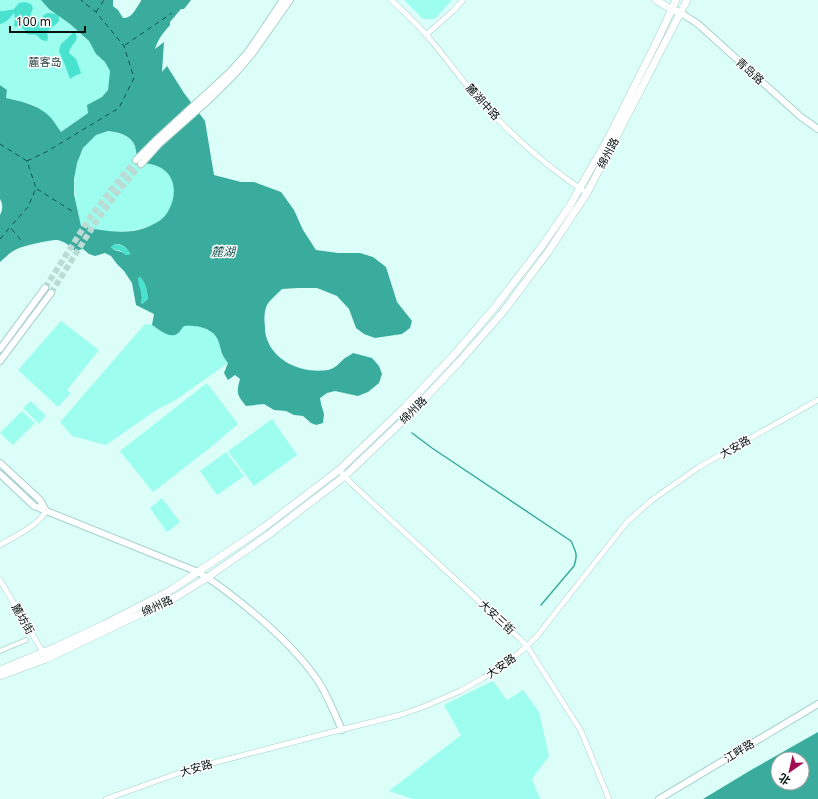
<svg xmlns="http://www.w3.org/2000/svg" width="818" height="799" font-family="'Noto Sans','Noto Sans SC',sans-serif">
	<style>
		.green { fill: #9dfdee }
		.forest { fill: #48e2cf }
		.water { fill: #3aac9e; fill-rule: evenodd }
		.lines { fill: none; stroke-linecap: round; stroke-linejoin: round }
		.stream { stroke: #3aac9e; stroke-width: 1.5 }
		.ferry { stroke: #13534c; stroke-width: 1; stroke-dasharray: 5 4; stroke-linecap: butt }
		.tertiary-tunnel { stroke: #bbdbd5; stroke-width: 6; stroke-dasharray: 6 3; stroke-linecap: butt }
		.pedestrian-casing { stroke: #a6d1ca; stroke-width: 5.5 }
		.minor-casing { stroke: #a6d1ca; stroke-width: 6 }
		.tertiary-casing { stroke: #a6d1ca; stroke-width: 8 }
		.secondary-casing { stroke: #a6d1ca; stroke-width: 8 }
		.pedestrian { stroke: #fff; stroke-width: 4 }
		.minor { stroke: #fff; stroke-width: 5 }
		.tertiary { stroke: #fff; stroke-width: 6 }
		.secondary { stroke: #fff; stroke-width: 7 }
		.labels { text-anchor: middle; stroke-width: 3; stroke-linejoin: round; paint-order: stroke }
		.park-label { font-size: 11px; fill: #263f3b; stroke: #fff }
		.street-label { font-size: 11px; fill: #03110f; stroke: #fff }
		.water-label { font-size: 12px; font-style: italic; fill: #13534c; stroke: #fff }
	</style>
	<rect width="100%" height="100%" fill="#dbfff8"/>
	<!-- green -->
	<path class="green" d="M0 0H41L49 9 70 24 89 41 96 54 105 62 110 71 108 90 102 97 87 105 89 112 61 132 52 119 34 105 6 98 7 90 0 85Z
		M404 0H452L435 19H423Z
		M108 131C117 132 129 135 134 144 136 148 135 153 137 156 139 158 144 162 147 163 149 165 153 164 156 165 161 167 167 171 170 176 174 183 174 191 173 200 169 230 126 233 102 231 95 230 88 228 81 226 79 216 76 205 75 195 72 175 78 147 96 135 99 133 104 132 108 131Z
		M61 321 99 350 67 390 71 393 58 407 18 370Z
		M145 324 152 325 163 333 177 334 184 326C197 325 215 328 219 343 222 353 221 354 228 363L174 401 156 410 106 445 72 436 60 422Z
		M207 383 238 424 211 447 153 492 120 451Z
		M31 401 46 416 39 424 23 408Z
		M22 411 35 423 13 445 0 433Z
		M272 419 297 455 254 486 228 451Z
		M226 452 244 476 217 495 200 471Z
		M162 498 180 522 167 532 150 508Z
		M493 681 507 700 523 690 539 712 549 756 532 779 540 799H413L389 791 461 735 444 705Z"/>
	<!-- forest -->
	<path class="forest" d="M25 2 31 4 33 8 27 25 31 28 36 25 44 15 48 13 56 14 59 16V21C55 26 51 27 47 32L48 38 47 41C41 41 40 38 36 35 33 34 30 35 27 34 24 27 21 28 14 26L15 19 14 13C10 18 6 23 0 24V11C5 12 9 9 13 10L19 3Z
		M74 32C82 40 70 44 69 53L76 59 81 73 80 74 76 75 70 79 65 65 59 51 61 44Z
		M115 244C122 245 126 247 130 253L129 255H126C125 254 124 253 122 252 119 249 114 251 111 247Z
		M140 277C146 283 147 290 148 299L142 304 141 302 142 295 138 284V278Z"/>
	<!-- water -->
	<path class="water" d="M41 0H113V6L118 10 123 18C132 19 136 8 141 1V0H191L184 9H181L170 22V25C163 33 158 39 155 49L164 42 162 72 167 66 184 93 205 121 214 175 241 182H254L281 192 294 210 303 230 316 250 338 253H360L373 257 386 267 397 302 412 321 410 328 402 334 375 338 364 334 356 328 349 309 337 296 317 288H298L282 289C277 294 270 300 267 305 264 312 264 319 265 327 265 329 265 333 266 336 273 362 303 374 328 370 335 369 340 362 345 358 348 356 351 355 353 353L372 358 379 366 382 374 379 383 368 392 358 396 335 391 327 393 320 398 321 404 324 414 323 423 316 425 311 423 303 416 294 415 286 411 274 410 264 404 246 406C237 394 236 394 240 379L235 375 228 380 224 373 228 363C221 354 222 353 219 343 215 328 197 325 184 326 182 328 180 332 177 334 170 339 158 329 152 325L154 314 136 305 132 283 124 271 117 264 111 256 105 253 95 256 89 254 83 249 75 251C70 246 64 241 57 240 50 240 21 246 15 250 9 253 5 258 0 262V215C3 209 3 204 0 199V85L7 90 6 98C23 102 40 105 52 119 55 123 58 128 61 132L88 113 87 105 102 97 108 90 110 71 105 62 96 54 89 41 70 24 49 9ZM108 131C118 132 131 135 135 146 136 151 137 157 138 162 147 164 157 164 164 170 179 181 175 205 164 217 159 222 152 225 145 228 125 235 102 231 81 226L74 194V179L77 163 83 148 96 135ZM115 244C122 244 126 247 130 253L129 255H126C120 249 116 253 111 247ZM140 277C146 283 147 290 148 299L142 304 141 302C144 293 138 288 138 278Z
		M818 732V799H703L751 770ZM778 759H802V783H778Z"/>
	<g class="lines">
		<!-- stream -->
		<path class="stream" d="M412 433 432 448 571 541C576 552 578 555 574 566L541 605"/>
		<!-- ferry -->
		<path class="ferry" d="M96 12 104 0
			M125 45 172 13
			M0 144 27 161 36 188 28 207 10 227
			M27 161 46 152 119 108 134 78 124 46 96 12 81 0
			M37 189 75 213
			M0 239 10 227 23 243"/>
		<!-- tertiary-tunnel -->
		<path class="tertiary-tunnel" d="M45 288 91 216 111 190 136 160
			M51 293 97 220 116 194 141 164"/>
		<!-- pedestrian casing -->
		<g class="pedestrian-casing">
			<path id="pedestrian" d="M0 651 26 640"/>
		</g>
		<!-- minor casing -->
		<g class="minor-casing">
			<path id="minor" d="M391 0C407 14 422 29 435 45 449 62 461 79 475 95 508 132 545 166 587 193
				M426 35 453 11 463 0
				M339 470 352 484 519 638 527 646 581 731 609 799
				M0 545C15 536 38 526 46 511
				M0 580 44 654
				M106 799 190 769 328 733 400 715 423 707 460 691 483 678 508 662 527 646 537 636 627 522 652 500 699 467 818 400"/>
		</g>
		<!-- tertiary casing -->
		<g class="tertiary-casing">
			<path id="tertiary" d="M681 13 698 24 801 117 818 129
				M136 160 155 141 230 72 248 52 283 0
				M141 164 159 144 212 97 234 75 252 54 290 0
				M0 349 45 288
				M0 361 51 293
				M0 463 40 500 46 511
				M0 474 34 506 198 572C217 583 233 596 250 610 274 630 298 652 316 678 327 693 334 713 342 730
				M659 799 818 704"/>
		</g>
		<!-- secondary casing -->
		<g class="secondary-casing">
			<path id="secondary" d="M656 0 672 10 676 11
				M0 670 56 647 103 625 171 590 263 528 339 470 405 407 453 356 495 307 542 246 569 207 609 137 660 35 676 0
				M0 676 46 659 176 597 208 577 268 535 345 476 411 413 459 362 503 312 548 252 587 193 609 151 687 0"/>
		</g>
		<!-- pedestrian -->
		<use href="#pedestrian" class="pedestrian"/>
		<!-- minor -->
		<use href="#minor" class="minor"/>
		<!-- tertiary -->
		<use href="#tertiary" class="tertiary"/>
		<!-- secondary -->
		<use href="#secondary" class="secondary"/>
	</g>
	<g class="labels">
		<!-- park labels -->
		<g class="park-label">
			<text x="45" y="66">麓客岛</text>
		</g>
		<!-- street labels -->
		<g class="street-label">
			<text transform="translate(750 71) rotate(42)" y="4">青岛路</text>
			<text transform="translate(483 102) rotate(48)" y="4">麓湖中路</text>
			<text transform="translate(608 153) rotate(-62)" y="4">绵州路</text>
			<text transform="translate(413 410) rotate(-45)" y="4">绵州路</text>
			<text transform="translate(735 447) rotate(-29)" y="4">大安路</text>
			<text transform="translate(157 606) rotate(-25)" y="4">绵州路</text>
			<text transform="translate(497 617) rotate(43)" y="4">大安三街</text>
			<text transform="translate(23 619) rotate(60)" y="4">麓坊街</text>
			<text transform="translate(501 666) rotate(-35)" y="4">大安路</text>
			<text transform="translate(739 751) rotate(-31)" y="4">江畔路</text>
			<text transform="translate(196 768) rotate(-16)" y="4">大安路</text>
		</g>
		<!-- water labels -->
		<g class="water-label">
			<text x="223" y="256">麓湖</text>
		</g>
	</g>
	<!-- north arrow -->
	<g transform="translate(790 771) rotate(214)"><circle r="19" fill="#ffffff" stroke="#9aa09f"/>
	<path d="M0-3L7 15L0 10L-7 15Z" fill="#a10c4e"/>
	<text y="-6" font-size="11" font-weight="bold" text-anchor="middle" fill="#03110f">北</text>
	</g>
	<!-- scale -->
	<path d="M10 26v6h75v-6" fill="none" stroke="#03110f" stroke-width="2"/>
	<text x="16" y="26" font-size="12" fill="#03110f" stroke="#ffffff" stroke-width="3" paint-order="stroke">100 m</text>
</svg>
